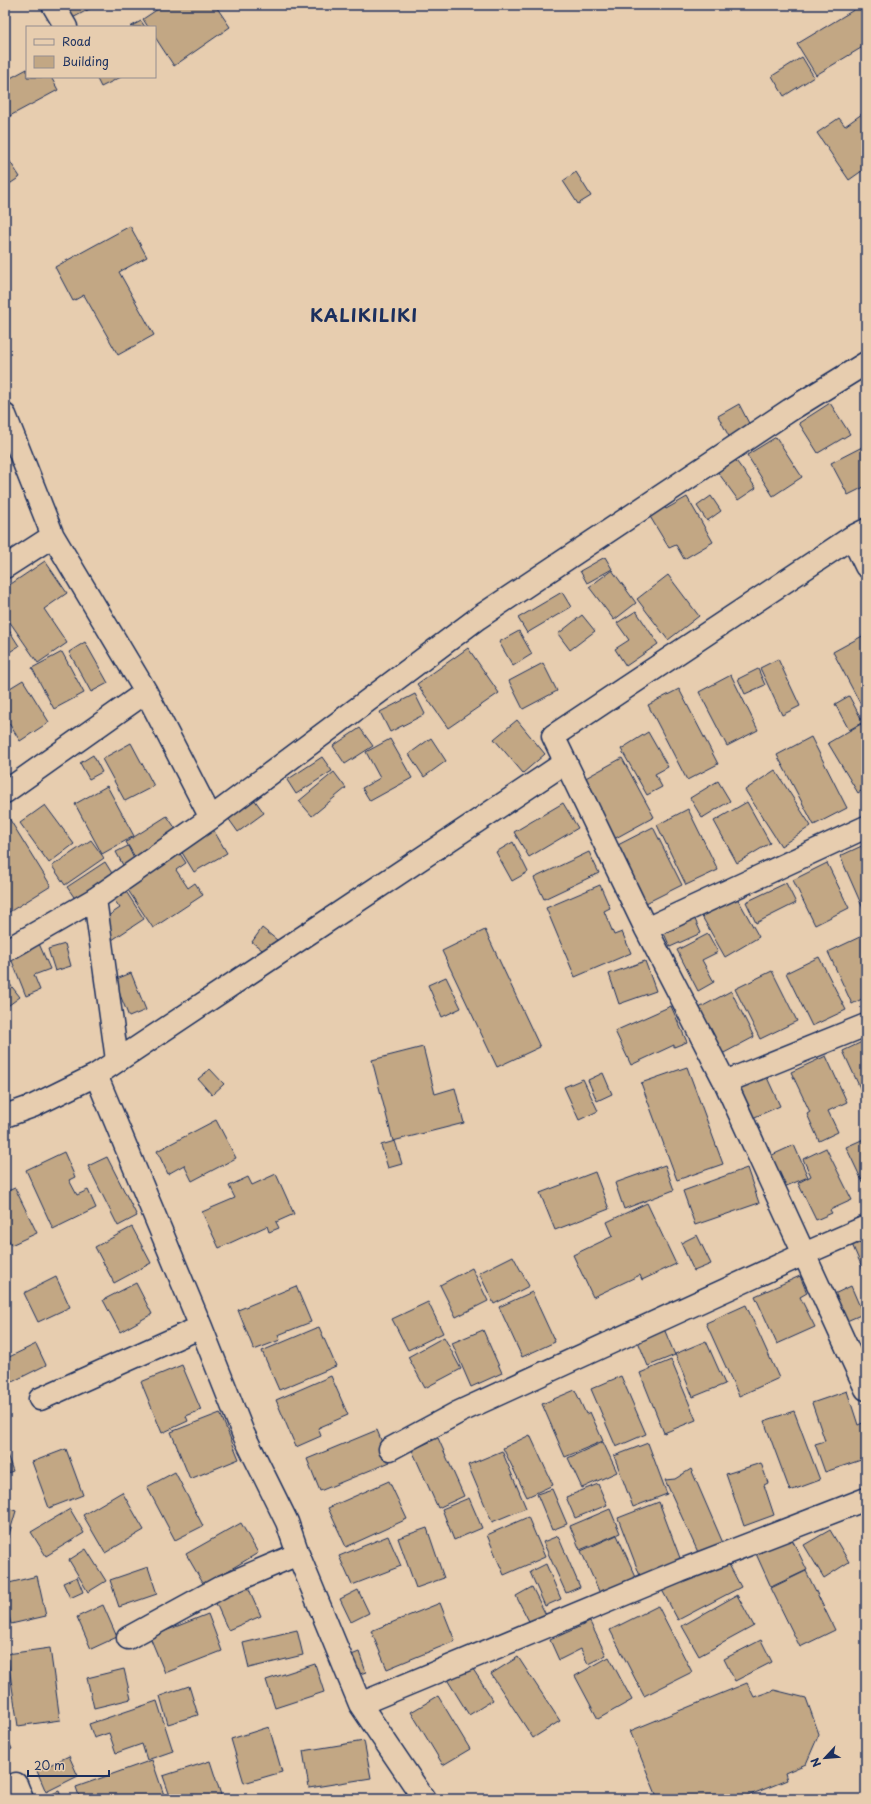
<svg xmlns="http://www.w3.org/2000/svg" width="871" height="1804" font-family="'Playpen Sans',sans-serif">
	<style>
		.building { fill: #c2a784; stroke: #1b2f5e }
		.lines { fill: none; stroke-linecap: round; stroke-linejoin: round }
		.street-casing { stroke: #1b2f5e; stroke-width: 25 }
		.street { stroke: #e7cdaf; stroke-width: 22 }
		.labels { text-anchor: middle; stroke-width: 3.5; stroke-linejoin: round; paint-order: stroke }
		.district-label { font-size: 18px; font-weight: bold; letter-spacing: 1px; fill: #1b2f5e; stroke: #e7cdaf }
	</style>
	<rect width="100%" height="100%" fill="#e7cdaf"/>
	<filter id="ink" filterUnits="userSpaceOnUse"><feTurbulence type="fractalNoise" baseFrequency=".025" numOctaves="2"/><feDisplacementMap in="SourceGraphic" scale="8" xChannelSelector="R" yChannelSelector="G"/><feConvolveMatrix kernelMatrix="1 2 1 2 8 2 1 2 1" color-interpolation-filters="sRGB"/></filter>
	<g filter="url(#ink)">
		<!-- building -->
		<path class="building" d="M56 5H97L65 22Z
			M164 5H215L230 27 174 66 155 37V27H148L143 19Z
			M862 5H866V45L816 75 797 44Z
			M141 21 145 27H130Z
			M802 57 814 77 784 96 772 76Z
			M27 69V77H51L58 90 6 118 5 81Z
			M96 77H121L101 87Z
			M866 111V168L849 180 817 133 839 118 845 126Z
			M5 154 20 177 5 187Z
			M576 172 591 196 578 204 563 181Z
			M130 226 147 257 119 272 154 335 118 355 84 295 73 301 55 267Z
			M830 403 850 434 818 453 799 423Z
			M739 404 754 433 733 444 718 416Z
			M776 437 802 477 773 496 747 455Z
			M866 445V486L848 495 831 463Z
			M734 458 756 488 738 500 717 471Z
			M711 496 721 511 707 521 697 506Z
			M687 497 713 542 684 559 676 545 669 548 649 515 664 506 666 509Z
			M605 557 612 569 587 583 580 571Z
			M45 561 67 593 44 609 67 643 38 663 5 615V588Z
			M612 570 636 603 614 620 589 587Z
			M668 575 699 616 668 640 637 599Z
			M562 592 571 607 527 633 518 618Z
			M636 611 658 644 626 666 615 649 629 640 617 623Z
			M582 615 595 631 570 650 558 634Z
			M5 624 19 646 5 655Z
			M519 631 532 654 513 666 499 642Z
			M866 634V702L861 705 833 652Z
			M85 642 108 683 91 692 69 652Z
			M468 648 499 693 448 728 417 684Z
			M62 652 84 693 54 709 32 668Z
			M778 659 800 706 782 715 760 668Z
			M543 663 557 691 523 709 509 681Z
			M758 669 765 685 745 694 738 679Z
			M731 675 758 730 727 746 699 692Z
			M23 680 49 722 20 741 5 717V691Z
			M679 689 718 764 687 780 648 705Z
			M415 694 425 714 390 732 380 712Z
			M849 696 863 722 849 730 835 704Z
			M517 720 545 754 523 773 494 739Z
			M861 724 866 732V788L858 793 828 743Z
			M360 728 373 746 345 764 333 746Z
			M648 732 668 767 655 774 662 787 647 795 621 749Z
			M811 737 847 808 814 825 777 755Z
			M431 738 446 761 424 777 409 754Z
			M390 739 412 778 370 801 362 788 380 778 366 752Z
			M131 743 154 786 125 801 102 759Z
			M93 755 102 772 89 779 80 763Z
			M322 757 332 771 296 794 287 780Z
			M622 758 654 817 614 839 582 780Z
			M775 770 811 826 781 846 745 790Z
			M334 772 346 788 312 816 299 801Z
			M718 781 730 801 702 818 690 798Z
			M107 786 134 836 102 854 75 804Z
			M254 799 264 813 238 832 228 818Z
			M747 802 770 843 737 863 714 821Z
			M563 803 578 828 529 857 514 832Z
			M45 805 74 844 49 863 20 823Z
			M688 809 718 870 686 885 657 825Z
			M7 815 51 886 6 914 5 816Z
			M167 816 180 835 138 862 126 842Z
			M211 826 227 853 194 872 178 846Z
			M653 827 682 885 642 905 614 847Z
			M91 840 104 858 65 885 52 866Z
			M513 842 528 872 512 881 496 852Z
			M866 844V913H865L840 856Z
			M128 846 135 861 124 867 116 852Z
			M175 846 186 863 176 870 188 888 195 883 203 895 153 928 122 881Z
			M589 852 599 873 544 899 534 878Z
			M105 862 118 883 81 907 67 887Z
			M827 863 849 908 815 925 793 880Z
			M786 883 796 903 756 923 746 902Z
			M600 885 610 908 604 911 614 935 622 932 631 953 575 977 546 908Z
			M125 890 144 919 112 940 99 922 120 908 113 898Z
			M735 894 759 937 725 957 700 913Z
			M693 915 701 933 670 947 662 929Z
			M262 928 277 940 266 953 252 942Z
			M485 930 540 1047 497 1067 442 951Z
			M708 934 718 952 702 960 714 982 698 991 677 950Z
			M864 935 866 940V997L852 1004 828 952Z
			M37 939 50 969 34 975 40 990 26 996 8 951Z
			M65 944 71 966 55 971 48 949Z
			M819 957 846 1010 812 1026 786 973Z
			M645 961 656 991 619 1004 609 974Z
			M772 971 797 1021 760 1039 735 989Z
			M131 973 146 1010 129 1017 114 980Z
			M446 977 461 1008 442 1017 428 985Z
			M5 978 20 997 5 1008Z
			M731 991 754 1037 722 1054 699 1008Z
			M671 1006 687 1042 674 1047V1045L631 1065 615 1031Z
			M866 1040V1101L843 1051Z
			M423 1047 435 1094 455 1088 464 1123 393 1141 372 1060Z
			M826 1056 847 1102 828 1111 838 1132 819 1141 807 1114 810 1112 791 1072Z
			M687 1067 723 1164 677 1180 641 1083Z
			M210 1069 224 1084 212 1095 198 1079Z
			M603 1073 612 1094 597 1101 588 1080Z
			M765 1073 780 1106 748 1120 733 1088Z
			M583 1079 598 1111 579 1120 564 1087Z
			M216 1120 236 1158 192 1181 184 1165 168 1174 157 1151Z
			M866 1138V1189L846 1147Z
			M395 1141 402 1164 388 1168 381 1145Z
			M794 1145 808 1177 784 1187 770 1156Z
			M826 1148 852 1200 830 1210 832 1213 816 1220 798 1183 811 1176 803 1159Z
			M64 1152 75 1177 69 1180 77 1195 88 1190 96 1208 53 1229 26 1170Z
			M107 1157 137 1216 118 1226 88 1166Z
			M665 1165 674 1190 624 1209 615 1183Z
			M747 1168 759 1203 695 1225 683 1191Z
			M595 1172 609 1209 555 1230 540 1193Z
			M276 1174 294 1214 276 1222 279 1228 269 1232 267 1226 219 1248 202 1212 235 1198 229 1186 248 1177 252 1185Z
			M15 1188 37 1233 11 1245 5 1232V1192Z
			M647 1203 676 1264 642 1280 640 1275 593 1297 573 1255 613 1236 607 1222Z
			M132 1227 151 1263 114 1283 95 1247Z
			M697 1235 711 1264 694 1271 681 1243Z
			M866 1235V1276L851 1242Z
			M513 1256 529 1286 494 1304 479 1273Z
			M472 1268 488 1301 456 1317 440 1285Z
			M800 1276 807 1293 800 1297 815 1327 777 1344 755 1296Z
			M56 1277 70 1307 38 1322 24 1293Z
			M136 1283 152 1314 120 1332 103 1300Z
			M296 1286 311 1322 278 1335 280 1340 254 1350 238 1310Z
			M851 1286 863 1314 842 1323 830 1296Z
			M532 1292 555 1342 522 1357 499 1307Z
			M428 1302 443 1333 408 1350 392 1319Z
			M746 1305 779 1378 739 1396 706 1323Z
			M662 1324 675 1355 648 1366 635 1334Z
			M319 1327 336 1366 279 1390 262 1351Z
			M483 1330 502 1373 471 1387 452 1343Z
			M444 1337 461 1369 425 1388 408 1357Z
			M706 1341 725 1384 693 1397 675 1354Z
			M36 1344 46 1365 12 1382 5 1369V1359Z
			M671 1360 696 1420 664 1433 640 1373Z
			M182 1365 201 1410 186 1416 188 1421 162 1433 141 1382Z
			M331 1376 348 1415 318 1428 321 1436 296 1447 276 1400Z
			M621 1376 646 1434 616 1447 591 1389Z
			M575 1390 586 1414 590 1412 603 1441 565 1457 542 1404Z
			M847 1391 858 1425 865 1422 866 1424V1475L861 1460 825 1472 815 1444 825 1441 812 1403Z
			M794 1411 820 1480 790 1491 764 1421Z
			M220 1413 239 1459 190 1479 171 1432Z
			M377 1430 390 1462 320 1491 307 1459Z
			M530 1435 553 1485 527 1497 503 1448Z
			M438 1438 464 1496 438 1508 412 1450Z
			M603 1442 617 1472 582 1488 568 1458Z
			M648 1443 667 1494 633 1507 614 1456Z
			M5 1449 13 1471 5 1474Z
			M66 1449 83 1495 49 1508 32 1462Z
			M502 1451 526 1508 492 1522 468 1465Z
			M761 1463 768 1483 764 1485 774 1515 744 1526 726 1474Z
			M691 1469 726 1550 702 1561 665 1480 675 1479Z
			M175 1472 203 1526 175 1540 147 1487Z
			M389 1481 407 1519 346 1547 328 1508Z
			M598 1484 607 1505 575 1518 566 1497Z
			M552 1489 567 1524 552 1530 537 1494Z
			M122 1492 144 1530 105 1553 83 1515Z
			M469 1498 482 1528 454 1540 442 1509Z
			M659 1502 683 1566 642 1581 618 1518Z
			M5 1507 16 1511 8 1538 5 1537Z
			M70 1509 84 1533 46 1556 31 1532Z
			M610 1509 620 1533 580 1550 570 1526Z
			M528 1517 545 1557 504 1575 487 1535Z
			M241 1523 258 1553 204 1585 186 1554Z
			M427 1528 444 1578 416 1588 398 1538Z
			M830 1530 849 1562 824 1578 804 1545Z
			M788 1531 807 1570 771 1587 753 1547Z
			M617 1535 639 1584 603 1600 581 1551Z
			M388 1536 401 1566 352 1585 339 1556Z
			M558 1536 580 1587 566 1593 543 1542Z
			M86 1549 106 1581 88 1592 69 1560Z
			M725 1557 741 1587 678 1620 662 1590Z
			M546 1564 561 1599 545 1606 530 1572Z
			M148 1567 157 1594 119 1607 110 1580Z
			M806 1571 835 1630 800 1647 771 1588Z
			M37 1576 46 1616 11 1624 5 1600V1584Z
			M77 1577 83 1592 70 1598 63 1583Z
			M248 1587 261 1616 228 1630 215 1601Z
			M532 1587 549 1621 533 1629 516 1596Z
			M358 1590 369 1613 351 1622 340 1599Z
			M737 1595 754 1626 699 1656 682 1626Z
			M440 1603 455 1641 387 1669 371 1631Z
			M103 1605 117 1637 91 1649 77 1617Z
			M658 1606 692 1672 644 1696 610 1630Z
			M208 1614 222 1651 165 1673 150 1637Z
			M590 1622 606 1655 588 1664 581 1649 559 1660 550 1640Z
			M297 1630 303 1655 249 1668 243 1643Z
			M761 1640 772 1662 735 1681 724 1659Z
			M50 1648 60 1720 18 1726 7 1654Z
			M359 1652 366 1672 351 1677 344 1658Z
			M518 1657 560 1721 533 1738 491 1674Z
			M609 1657 632 1700 598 1719 575 1676Z
			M315 1664 324 1692 275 1708 266 1680Z
			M471 1666 493 1700 469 1715 448 1681Z
			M124 1669 131 1699 94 1708 87 1678Z
			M747 1683 754 1697 774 1690 806 1698 819 1734 806 1764 785 1773 787 1780 740 1799H658L630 1731Z
			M189 1686 198 1715 168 1724 160 1696Z
			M438 1696 470 1749 443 1765 411 1712Z
			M157 1701 173 1751 147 1760 142 1744 116 1753 109 1733 94 1738 89 1724Z
			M269 1727 282 1772 244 1783 231 1739Z
			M5 1733 12 1749 5 1752Z
			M364 1741 371 1778 309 1788 303 1751Z
			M69 1756 78 1776 46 1792 37 1771Z
			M152 1760 165 1798 80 1799 76 1787Z
			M210 1761 222 1798 218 1799H171L163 1776Z
			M59 1791 62 1799H39Z"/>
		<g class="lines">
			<!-- street casing -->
			<g class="street-casing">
				<path id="street" d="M53 5 66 27
					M5 415 53 536 146 692 211 818
					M866 530 852 537 553 736 646 929 725 1082 866 1389
					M852 537 866 566
					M5 567 53 536
					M5 792 146 692
					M95 899 117 1060
					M646 929 866 827
					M5 951 95 899 211 818 478 618 790 410 866 363
					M96 1075 201 1327 243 1433 287 1522 298 1554 360 1704 424 1799
					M725 1082 866 1025
					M5 1116 33 1106 96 1075 566 762
					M40 1399 201 1327
					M390 1449 459 1412 804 1254 866 1227
					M128 1638 223 1586 298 1554
					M360 1704 680 1571 866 1499
					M16 1784 22 1799"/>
			</g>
			<!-- street -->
			<use href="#street" class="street"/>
		</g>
	</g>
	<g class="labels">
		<!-- district labels -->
		<g class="district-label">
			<text x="364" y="322">KALIKILIKI</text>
		</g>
	</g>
	<!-- margin -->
	<rect width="871" height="1804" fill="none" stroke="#e7cdaf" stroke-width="20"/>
	<rect x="10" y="10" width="851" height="1784" fill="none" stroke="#1b2f5e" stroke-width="1.5" filter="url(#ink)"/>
	<!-- legend -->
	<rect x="26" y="26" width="130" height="52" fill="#e7cdaf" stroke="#958e8f"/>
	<rect x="34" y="39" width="20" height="6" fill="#e7cdaf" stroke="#958e8f"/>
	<text x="62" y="46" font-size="12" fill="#1b2f5e">Road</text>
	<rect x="34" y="56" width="20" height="12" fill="#c2a784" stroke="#958e8f"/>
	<text x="62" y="66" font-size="12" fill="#1b2f5e">Building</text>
	<!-- north arrow -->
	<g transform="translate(825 1758) rotate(244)" stroke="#e7cdaf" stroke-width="3" paint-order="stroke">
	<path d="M0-3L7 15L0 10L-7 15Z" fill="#1b2f5e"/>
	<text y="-6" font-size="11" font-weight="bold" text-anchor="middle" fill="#1b2f5e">N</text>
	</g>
	<!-- scale -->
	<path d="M28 1770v6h81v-6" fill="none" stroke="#1b2f5e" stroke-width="2"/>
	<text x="34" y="1770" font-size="12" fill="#1b2f5e" stroke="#e7cdaf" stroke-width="3" paint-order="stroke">20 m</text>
</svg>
